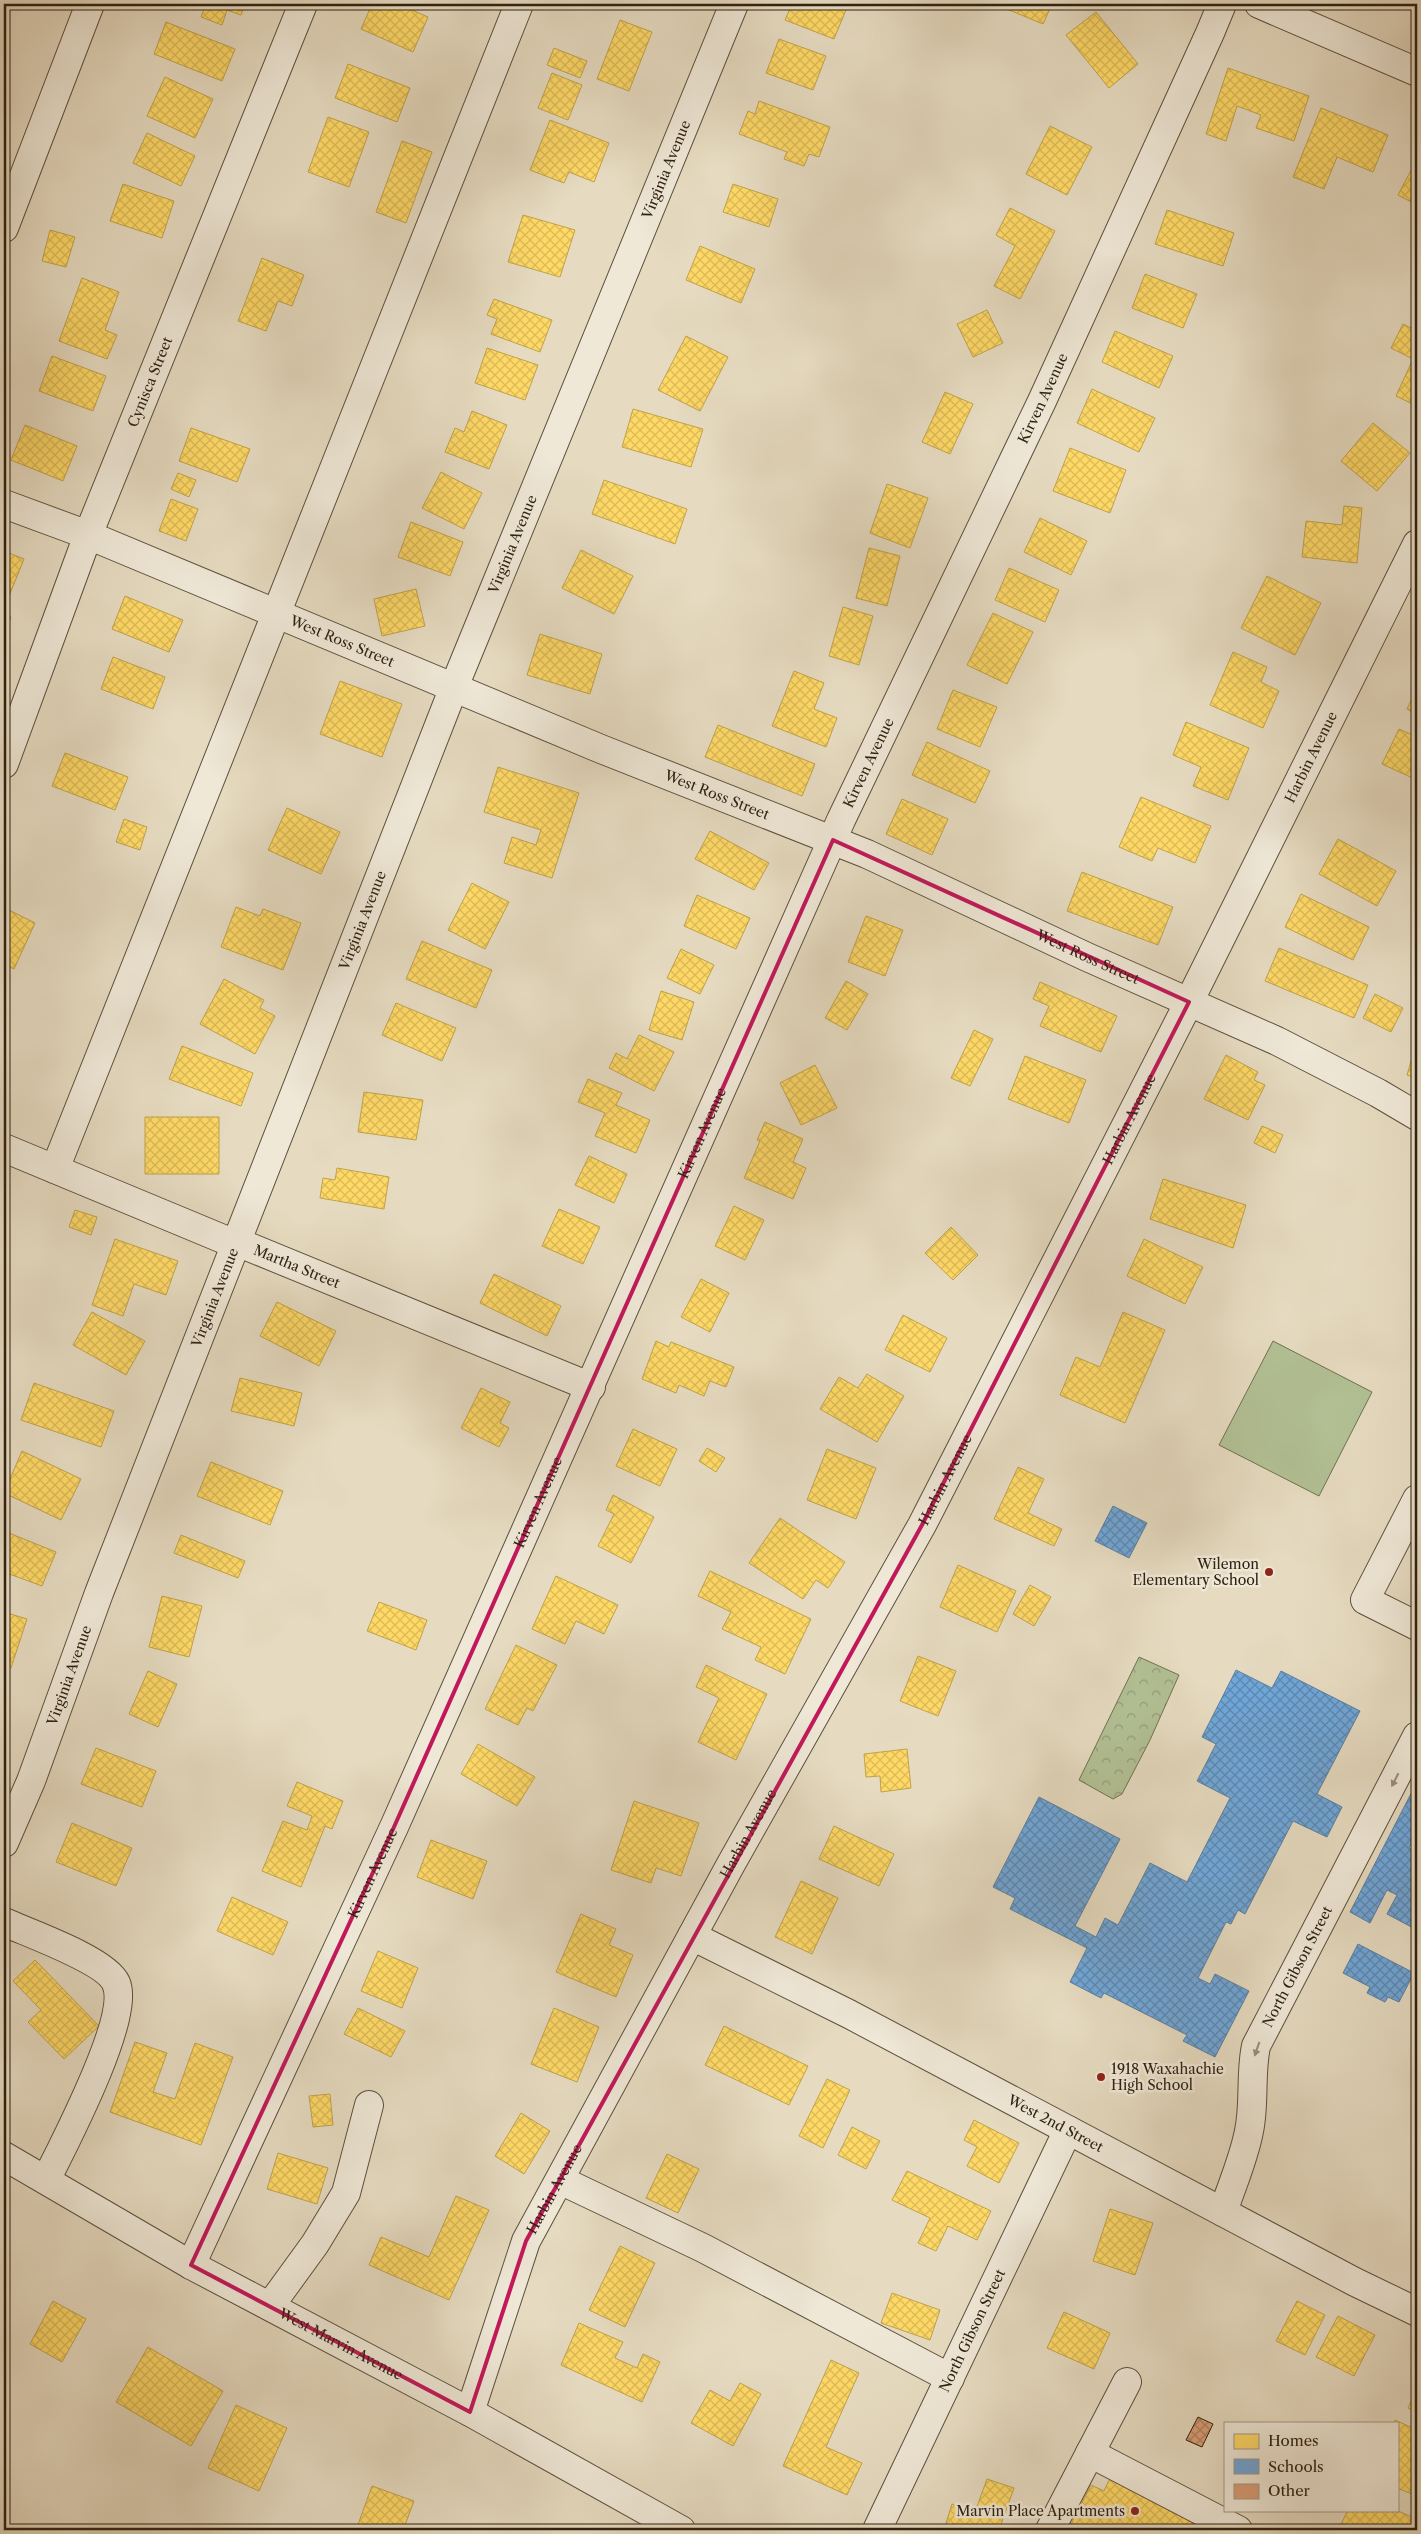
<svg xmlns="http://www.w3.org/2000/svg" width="1421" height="2534" font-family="'Libre Caslon Text',serif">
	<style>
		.park { fill: url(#park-crowns); stroke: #707153 }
		.pitch { fill: #b2c195; stroke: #707153 }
		.homes { fill: url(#homes-cross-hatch); stroke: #c0a24c }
		.schools { fill: url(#schools-cross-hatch); stroke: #5c809f }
		.building { fill: url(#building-cross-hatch); stroke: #2e2111 }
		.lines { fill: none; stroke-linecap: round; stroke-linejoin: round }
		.minor-casing { stroke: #5c503d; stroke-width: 30 }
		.minor { stroke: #efe8d7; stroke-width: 28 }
		.oneway { fill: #988e7e }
		.marked { fill: none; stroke: #c2185b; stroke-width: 4; stroke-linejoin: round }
		.poi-dot { fill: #8f2418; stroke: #efe8d7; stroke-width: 2 }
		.labels { text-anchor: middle; stroke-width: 5; stroke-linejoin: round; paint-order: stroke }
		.street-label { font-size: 14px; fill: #2e2111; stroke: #efe8d7 }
		.poi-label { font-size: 14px; fill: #2e2111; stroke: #efe8d7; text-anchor: end }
	</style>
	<defs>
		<pattern id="park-crowns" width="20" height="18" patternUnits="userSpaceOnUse" patternTransform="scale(1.25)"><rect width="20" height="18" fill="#b2c195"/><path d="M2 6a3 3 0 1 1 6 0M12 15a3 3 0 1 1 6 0" fill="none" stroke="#919c78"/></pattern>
		<pattern id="homes-cross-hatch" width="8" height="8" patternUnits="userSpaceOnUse" patternTransform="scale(1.25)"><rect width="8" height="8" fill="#ffd966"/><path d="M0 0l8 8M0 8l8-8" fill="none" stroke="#dbba57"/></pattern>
		<pattern id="schools-cross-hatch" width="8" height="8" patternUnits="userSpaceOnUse" patternTransform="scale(1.25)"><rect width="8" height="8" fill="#6fa8dc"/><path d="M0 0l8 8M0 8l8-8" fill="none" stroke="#5c88b1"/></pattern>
		<pattern id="building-cross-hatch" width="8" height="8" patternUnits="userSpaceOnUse" patternTransform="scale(1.25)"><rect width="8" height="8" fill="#da9e77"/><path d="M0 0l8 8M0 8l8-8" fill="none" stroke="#b18060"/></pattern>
	</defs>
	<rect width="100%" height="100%" fill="#e6dbc1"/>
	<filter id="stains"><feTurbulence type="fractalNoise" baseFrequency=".004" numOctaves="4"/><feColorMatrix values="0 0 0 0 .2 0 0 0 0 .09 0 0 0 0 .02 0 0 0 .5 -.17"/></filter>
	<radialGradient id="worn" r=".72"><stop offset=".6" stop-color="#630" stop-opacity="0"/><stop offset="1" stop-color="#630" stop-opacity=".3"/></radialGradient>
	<!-- park -->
	<path class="park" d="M1139 1657 1179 1675 1150 1740 1122 1794 1113 1799 1079 1780Z"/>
	<!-- pitch -->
	<path class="pitch" d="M1273 1341 1372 1392 1319 1496 1219 1445Z"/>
	<!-- homes -->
	<path class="homes" d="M213 4H245L241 15 227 10 222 25 201 17 205 6 211 8Z
		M372 4H398L428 17 413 52 361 29Z
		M792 4H844L848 5 834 39 785 20Z
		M995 4H1052L1043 24Z
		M1096 12 1138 64 1109 88 1066 35Z
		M620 20 652 32 629 91 597 79Z
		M166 22 235 49 222 81 154 54Z
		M779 39 826 56 813 90 766 73Z
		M554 48 587 61 580 78 547 65Z
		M348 64 410 88 397 122 335 98Z
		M1228 68 1309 96 1294 141 1256 128 1261 115 1237 106 1226 141 1206 134Z
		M552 73 582 85 568 120 538 108Z
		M165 77 213 99 195 138 147 116Z
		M759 101 830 127 819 157 809 154 804 166 784 159 787 152 739 134 748 111 755 114Z
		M1321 108 1388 135 1373 172 1337 157 1324 189 1293 177Z
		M328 117 369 132 349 187 308 172Z
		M550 120 609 143 594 182 569 172 564 183 530 170Z
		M1050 126 1092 147 1067 195 1026 174Z
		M147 133 195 156 181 186 133 163Z
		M402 141 432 152 406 223 376 212Z
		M1417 159V205L1398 195Z
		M123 184 174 201 162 238 110 221Z
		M733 184 778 199 769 227 723 212Z
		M1010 208 1055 231 1020 299 994 286 1015 246 996 235Z
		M1167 210 1234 233 1223 266 1155 244Z
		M523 215 575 230 560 277 508 262Z
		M50 230 75 237 66 267 42 261Z
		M700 246 755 269 741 303 686 280Z
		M262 258 304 275 292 306 278 301 266 331 238 321Z
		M1145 274 1197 294 1183 328 1132 308Z
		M82 278 119 292 105 330 117 335 107 359 59 341Z
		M494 299 552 320 540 352 491 334 497 319 487 315Z
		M987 310 1003 343 973 357 957 324Z
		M1403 324 1417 331V406L1396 396 1413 359 1391 348Z
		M1115 331 1173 356 1159 388 1102 362Z
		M686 336 728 357 700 411 658 390Z
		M487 348 538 365 525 400 475 383Z
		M52 356 106 376 93 411 39 391Z
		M1092 389 1155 418 1139 452 1077 423Z
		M945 392 973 404 950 454 922 442Z
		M633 409 703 429 691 467 622 447Z
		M472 411 507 425 489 469 445 452 455 428 464 432Z
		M1373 423 1410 453 1377 491 1341 461Z
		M25 425 77 446 63 481 11 460Z
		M191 428 250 449 237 482 179 461Z
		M1070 448 1126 470 1110 513 1053 491Z
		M441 472 482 493 464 529 422 508Z
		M178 473 196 480 189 497 171 489Z
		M604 480 687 509 675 544 592 514Z
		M887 484 928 498 910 548 870 533Z
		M171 499 198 509 186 541 159 531Z
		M1344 506 1362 508 1357 563 1302 557 1306 521 1342 525Z
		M1040 518 1087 541 1071 575 1024 552Z
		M411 522 463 542 450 576 398 557Z
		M869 548 900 556 887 606 856 598Z
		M581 550 633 576 614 614 562 588Z
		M4 551 24 559 9 596 4 594Z
		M1009 568 1059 590 1045 622 995 600Z
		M1267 576 1321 603 1295 655 1241 628Z
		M416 589 425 626 382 636 374 599Z
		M125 596 183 620 169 652 112 629Z
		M843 607 873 616 859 665 829 656Z
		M4 613 11 617 4 634Z
		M993 613 1033 632 1007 684 967 665Z
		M540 634 602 654 590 694 527 675Z
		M1233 652 1267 667 1261 682 1279 691 1263 728 1210 705Z
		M113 657 165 677 153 709 101 689Z
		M794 671 824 683 814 709 837 718 826 747 772 726Z
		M340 681 402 704 382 757 320 734Z
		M1417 688V715L1407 709Z
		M953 690 997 707 980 747 937 729Z
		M1186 722 1249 748 1228 800 1193 786 1201 767 1173 755Z
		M718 725 815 764 802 796 705 757Z
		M1399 729 1417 737V780L1382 764Z
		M927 742 990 771 975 803 912 775Z
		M65 753 128 777 115 810 52 786Z
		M498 767 579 793 552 878 504 863 512 837 536 845 541 830 484 812Z
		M1141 797 1211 826 1195 863 1158 848 1152 861 1119 847Z
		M902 799 948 819 932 855 886 834Z
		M287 808 340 832 321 874 268 850Z
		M124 819 147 827 140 850 116 842Z
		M710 831 769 863 754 890 695 859Z
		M1338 839 1396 871 1377 906 1319 874Z
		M1082 872 1173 907 1158 945 1067 911Z
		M472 883 509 902 485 949 448 930Z
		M1301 894 1369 927 1353 960 1285 927Z
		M697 895 750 918 736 949 684 926Z
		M236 907 260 916 263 909 301 923 283 970 221 947Z
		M7 909 35 923 14 969 4 964V916Z
		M866 916 903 930 885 976 848 962Z
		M422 941 492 970 476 1008 406 979Z
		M1279 948 1368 985 1354 1018 1265 981Z
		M681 949 714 965 700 994 667 978Z
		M224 979 264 1000 260 1008 275 1016 255 1054 200 1024Z
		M846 981 868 994 847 1030 825 1018Z
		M1040 982 1117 1016 1101 1052 1040 1026 1049 1006 1033 999Z
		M661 991 694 1002 682 1040 649 1030Z
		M1375 994 1403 1008 1391 1032 1363 1018Z
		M396 1003 456 1028 442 1061 382 1035Z
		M974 1030 993 1039 970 1086 951 1078Z
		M639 1035 674 1052 654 1091 609 1068 616 1053 627 1059Z
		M182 1046 253 1073 241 1106 169 1079Z
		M1414 1051 1417 1052V1078L1407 1075Z
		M1226 1055 1258 1072 1254 1080 1265 1085 1248 1120 1204 1099Z
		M1025 1056 1086 1080 1069 1123 1008 1099Z
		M815 1065 837 1108 801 1125 780 1083Z
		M588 1079 622 1093 616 1105 650 1120 636 1153 595 1136 605 1113 578 1102Z
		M364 1092 423 1100 416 1140 358 1132Z
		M145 1117H219V1174H145Z
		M765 1122 803 1139 793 1162 806 1168 793 1199 744 1178 760 1141 757 1140Z
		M1262 1126 1283 1135 1275 1153 1254 1143Z
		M589 1156 627 1174 614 1203 575 1185Z
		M337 1168 389 1177 384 1209 320 1198 323 1178 335 1180Z
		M1163 1179 1246 1205 1233 1248 1150 1219Z
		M734 1206 764 1220 745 1260 715 1246Z
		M559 1209 600 1227 583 1264 542 1246Z
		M75 1210 97 1217 91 1235 69 1227Z
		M951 1227 978 1255 953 1280 925 1253Z
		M115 1239 178 1261 166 1295 134 1284 123 1316 92 1305Z
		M1144 1239 1203 1267 1185 1304 1127 1276Z
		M494 1274 561 1306 547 1336 480 1303Z
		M701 1279 729 1293 710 1332 681 1317Z
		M277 1302 336 1331 319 1366 260 1336Z
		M92 1312 145 1341 126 1375 73 1345Z
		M1123 1312 1165 1330 1125 1423 1060 1395 1076 1357 1100 1367Z
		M903 1315 947 1338 930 1372 885 1350Z
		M656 1341 669 1347 671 1342 734 1367 726 1387 710 1381 704 1396 679 1385 676 1393 642 1379Z
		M867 1374 904 1396 877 1442 820 1409 839 1377 858 1388Z
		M240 1378 302 1393 294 1426 231 1411Z
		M34 1383 114 1411 101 1447 21 1420Z
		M481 1388 510 1402 500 1423 509 1428 499 1447 461 1428Z
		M633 1429 677 1449 660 1486 616 1466Z
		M707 1448 725 1458 716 1472 699 1461Z
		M827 1449 876 1468 856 1519 807 1500Z
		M22 1451 81 1479 61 1520 4 1493Z
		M211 1462 283 1491 270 1525 197 1496Z
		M1018 1467 1044 1479 1028 1513 1062 1529 1054 1546 994 1519Z
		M613 1495 654 1517 631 1563 598 1546 614 1514 606 1510Z
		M780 1518 845 1562 828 1588 816 1580 803 1599 749 1563Z
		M4 1531 56 1552 42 1586 4 1572Z
		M181 1535 245 1561 238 1578 174 1553Z
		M958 1565 1016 1591 997 1632 940 1607Z
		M710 1571 811 1619 785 1674 755 1660 761 1647 722 1629 731 1612 698 1596Z
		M556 1576 618 1605 604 1634 576 1621 565 1644 532 1629Z
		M1030 1585 1051 1597 1034 1626 1013 1614Z
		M162 1596 202 1606 189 1657 149 1647Z
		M379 1602 427 1620 416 1650 367 1631Z
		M4 1612 27 1619 11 1668 4 1665Z
		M516 1645 557 1665 533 1711 527 1708 518 1725 485 1709Z
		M918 1656 956 1671 938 1716 900 1701Z
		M706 1665 767 1694 736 1760 698 1742 719 1698 696 1687Z
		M148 1671 177 1684 158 1727 129 1714Z
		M478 1744 535 1777 517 1806 461 1774Z
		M96 1748 156 1771 142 1807 81 1784Z
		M907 1749 911 1788 881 1792 880 1776 866 1777 864 1754Z
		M297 1782 343 1801 332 1829 325 1826 301 1887 262 1871 283 1821 307 1830 312 1816 287 1806Z
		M634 1801 699 1823 681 1876 656 1868 651 1883 611 1870Z
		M72 1823 132 1848 116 1886 56 1862Z
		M834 1826 894 1854 879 1886 819 1859Z
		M431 1840 487 1861 473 1899 417 1877Z
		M801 1881 838 1898 812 1954 775 1937Z
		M232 1897 288 1922 273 1955 217 1931Z
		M581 1914 616 1929 609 1945 633 1955 616 1997 556 1972Z
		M378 1951 418 1968 402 2008 361 1991Z
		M35 1960 99 2026 64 2059 28 2022 41 2010 13 1981Z
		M358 2008 405 2031 391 2057 344 2034Z
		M554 2008 599 2027 577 2082 531 2064Z
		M724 2026 808 2066 789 2105 705 2065Z
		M135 2042 167 2053 153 2092 175 2099 195 2043 233 2057 201 2145 110 2112Z
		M827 2079 850 2090 823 2148 799 2136Z
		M330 2094 333 2125 313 2127 309 2096Z
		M521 2113 550 2131 524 2174 495 2156Z
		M974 2120 1019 2143 999 2183 967 2166 977 2147 964 2140Z
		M852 2127 880 2141 866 2169 838 2155Z
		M278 2153 328 2168 317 2204 267 2189Z
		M667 2154 699 2169 678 2213 646 2198Z
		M907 2171 991 2211 977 2240 948 2226 936 2251 918 2243 930 2218 892 2200Z
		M456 2196 489 2210 449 2300 369 2265 381 2237 429 2257Z
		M1110 2209 1153 2223 1135 2275 1093 2261Z
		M620 2246 655 2263 625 2327 589 2310Z
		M892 2293 940 2310 930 2340 881 2323Z
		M53 2301 86 2319 62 2362 30 2344Z
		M1297 2301 1325 2315 1305 2355 1276 2341Z
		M1064 2312 1110 2333 1094 2369 1047 2348Z
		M1338 2316 1375 2335 1354 2376 1316 2357Z
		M579 2323 623 2342 615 2358 637 2368 643 2354 660 2362 642 2402 561 2365Z
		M148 2347 223 2391 191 2446 116 2402Z
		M831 2360 859 2373 826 2447 862 2463 847 2495 783 2466Z
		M740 2383 761 2394 733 2446 691 2423 710 2390 730 2401Z
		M1417 2389V2413L1408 2408Z
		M236 2405 287 2428 259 2491 208 2468Z
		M1395 2420 1417 2430V2496L1397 2488V2423H1394Z
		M1113 2472 1232 2530H1068L1091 2485 1104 2491Z
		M987 2479 1014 2488 999 2530H944L952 2504 975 2512Z
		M372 2486 414 2501 403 2530H356Z
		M1348 2510H1396L1416 2519 1410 2530H1348L1340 2526Z"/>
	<!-- schools -->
	<path class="schools" d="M1113 1506 1147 1523 1129 1558 1095 1541Z
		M1236 1670 1272 1688 1281 1671 1360 1711 1317 1794 1342 1807 1327 1837 1293 1821 1245 1914 1238 1910 1231 1924 1226 1922 1198 1978 1210 1984 1215 1974 1249 1991 1215 2057 1183 2041 1187 2035 1104 1993 1101 1998 1070 1982 1087 1948 1010 1909 1015 1898 993 1887 1039 1797 1120 1839 1075 1926 1096 1937 1105 1918 1118 1925 1150 1863 1187 1882 1230 1798 1197 1781 1216 1744 1202 1737Z
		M1417 1782V1832L1409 1848 1417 1852V1930L1387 1914 1397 1895 1387 1890 1370 1923 1350 1912Z
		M1358 1944 1414 1973 1399 2002 1388 1997 1385 2002 1367 1993 1370 1987 1343 1973Z"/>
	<!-- building -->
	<path class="building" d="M1198 2417 1213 2424 1202 2447 1186 2440Z"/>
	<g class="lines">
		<!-- minor casing -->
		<g class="minor-casing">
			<g id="minor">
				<path d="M1259 4 1417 72"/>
				<path d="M4 228 90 4"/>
				<path id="s1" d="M4 504 88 535 601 749 867 854 1087 957 1277 1041 1378 1093 1417 1116"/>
				<path id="s2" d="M4 764 88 535 303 4"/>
				<path id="s3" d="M4 1148 223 1239 237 1242 591 1387"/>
				<path d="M55 1169 519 4"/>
				<path d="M1417 1499 1365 1600 1417 1626"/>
				<path id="s4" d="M4 1843 31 1781 99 1593 454 687 734 4"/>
				<path d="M4 1922C28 1933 106 1960 116 1983 131 2017 63 2146 46 2180"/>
				<path id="s5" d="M692 1936 849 2014 1355 2282 1417 2312"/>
				<path id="s6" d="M4 2156 191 2265 470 2412 681 2530"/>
				<path d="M560 2180 703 2248 950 2378"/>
				<path id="s7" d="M1223 2212C1232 2185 1244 2158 1249 2131 1255 2103 1250 2074 1256 2046L1417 1736"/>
				<path id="s8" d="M191 2265 394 1827 841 820 1042 401 1210 33 1222 4"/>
				<path d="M270 2306 315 2244 346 2193 369 2105"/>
				<path id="s9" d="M470 2412 526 2241 731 1864 922 1525 1189 1002 1417 544"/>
				<path d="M1090 2453 1238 2530"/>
				<path id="s10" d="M877 2530 1068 2130"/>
				<path d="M1050 2530 1127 2382"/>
			</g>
		</g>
		<!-- minor -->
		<use href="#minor" class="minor"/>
	</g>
	<!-- one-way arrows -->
	<defs><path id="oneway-solid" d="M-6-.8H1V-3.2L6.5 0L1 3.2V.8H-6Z" transform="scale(1.25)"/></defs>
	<g class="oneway">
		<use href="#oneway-solid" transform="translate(1395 1780) rotate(117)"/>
		<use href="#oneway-solid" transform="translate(1257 2049) rotate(109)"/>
	</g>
	<!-- marked area -->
	<path class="marked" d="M833 840 1189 1002 922 1525 526 2241 470 2412 191 2265 394 1827Z"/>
	<!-- markers -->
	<g class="poi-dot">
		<circle cx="1269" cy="1572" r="5"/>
		<circle cx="1101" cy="2077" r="5"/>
		<circle cx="1135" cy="2511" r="5"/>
	</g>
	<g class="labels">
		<!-- street labels -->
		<g class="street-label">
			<text dy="5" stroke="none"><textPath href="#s4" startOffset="1800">Virginia Avenue</textPath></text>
			<text dy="5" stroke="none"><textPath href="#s2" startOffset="409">Cynisca Street</textPath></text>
			<text dy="5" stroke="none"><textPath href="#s8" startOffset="2052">Kirven Avenue</textPath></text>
			<text dy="5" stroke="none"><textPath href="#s4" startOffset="1395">Virginia Avenue</textPath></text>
			<text dy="5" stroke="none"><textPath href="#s1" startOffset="365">West Ross Street</textPath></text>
			<text dy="5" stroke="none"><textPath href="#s9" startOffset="1859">Harbin Avenue</textPath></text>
			<text dy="5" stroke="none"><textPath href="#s8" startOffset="1648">Kirven Avenue</textPath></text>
			<text dy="5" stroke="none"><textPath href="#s1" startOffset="770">West Ross Street</textPath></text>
			<text dy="5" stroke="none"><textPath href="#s4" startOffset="990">Virginia Avenue</textPath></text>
			<text dy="5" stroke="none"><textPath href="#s1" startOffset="1175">West Ross Street</textPath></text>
			<text dy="5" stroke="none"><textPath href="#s9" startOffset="1454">Harbin Avenue</textPath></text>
			<text dy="5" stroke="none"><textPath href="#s8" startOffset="1242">Kirven Avenue</textPath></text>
			<text dy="5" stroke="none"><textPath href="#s3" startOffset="316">Martha Street</textPath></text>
			<text dy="5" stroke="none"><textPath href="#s4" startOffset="585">Virginia Avenue</textPath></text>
			<text dy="5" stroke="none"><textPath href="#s9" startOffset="1049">Harbin Avenue</textPath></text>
			<text dy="5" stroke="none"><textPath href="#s8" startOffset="838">Kirven Avenue</textPath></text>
			<text dy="5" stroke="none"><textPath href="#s4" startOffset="180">Virginia Avenue</textPath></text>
			<text dy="5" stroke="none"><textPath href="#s9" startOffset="644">Harbin Avenue</textPath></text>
			<text dy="5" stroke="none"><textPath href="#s8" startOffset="432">Kirven Avenue</textPath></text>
			<text dy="5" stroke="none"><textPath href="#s7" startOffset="260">North Gibson Street</textPath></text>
			<text dy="5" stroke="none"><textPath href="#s5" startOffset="409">West 2nd Street</textPath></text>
			<text dy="5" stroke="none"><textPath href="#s9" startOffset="239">Harbin Avenue</textPath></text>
			<text dy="5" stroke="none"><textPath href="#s10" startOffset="221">North Gibson Street</textPath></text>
			<text dy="5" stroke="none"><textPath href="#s6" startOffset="386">West Marvin Avenue</textPath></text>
		</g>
		<!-- poi labels -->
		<g class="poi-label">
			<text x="1259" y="1569">Wilemon<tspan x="1259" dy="16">Elementary School</tspan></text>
			<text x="1111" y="2074" text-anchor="start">1918 Waxahachie<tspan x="1111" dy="16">High School</tspan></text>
			<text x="1125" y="2516">Marvin Place Apartments</text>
		</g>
	</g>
	<!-- margin -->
	<rect width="1421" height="2534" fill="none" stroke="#e6dbc1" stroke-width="20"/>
	<rect x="5" y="5" width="1411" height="2524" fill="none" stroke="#2e2111" stroke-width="2.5"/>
	<rect x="10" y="10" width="1401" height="2514" fill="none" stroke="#2e2111"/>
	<!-- legend -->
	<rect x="1224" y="2422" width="175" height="90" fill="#efe8d7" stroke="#a29888"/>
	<rect x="1234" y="2434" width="25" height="15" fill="#ffd966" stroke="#a29888"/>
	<text x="1268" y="2446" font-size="15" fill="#2e2111">Homes</text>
	<rect x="1234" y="2459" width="25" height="15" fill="#6fa8dc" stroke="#a29888"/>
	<text x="1268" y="2472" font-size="15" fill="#2e2111">Schools</text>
	<rect x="1234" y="2484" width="25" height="15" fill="#da9e77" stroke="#a29888"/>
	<text x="1268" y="2496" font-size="15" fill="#2e2111">Other</text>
	<rect width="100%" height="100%" filter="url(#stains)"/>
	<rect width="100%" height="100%" fill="url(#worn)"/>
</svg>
